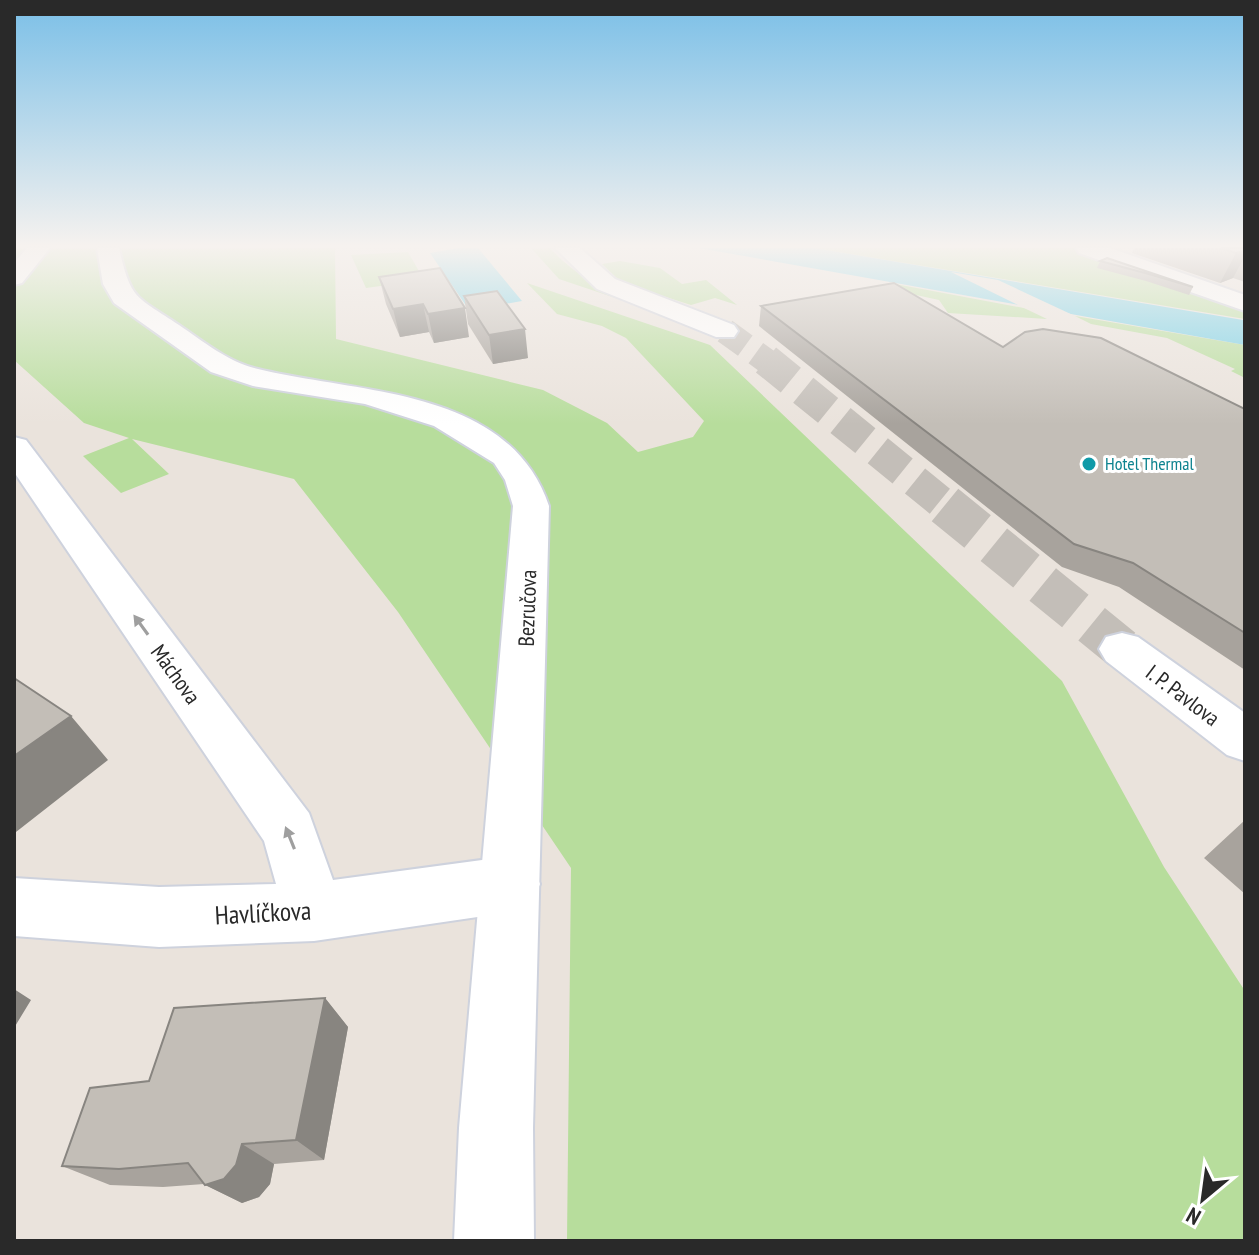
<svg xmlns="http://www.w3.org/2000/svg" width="1259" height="1255" font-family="'PT Sans Narrow',sans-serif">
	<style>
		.green { fill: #b7dd9c }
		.water { fill: #76d0e6 }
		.pier { fill: #eae3dc }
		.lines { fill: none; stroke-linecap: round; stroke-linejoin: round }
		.minor-tunnel-far2 { stroke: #c3beb8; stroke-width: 25; stroke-dasharray: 25 13; stroke-linecap: butt }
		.minor-tunnel-far1 { stroke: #c3beb8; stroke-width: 32; stroke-dasharray: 32 16; stroke-linecap: butt }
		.minor-tunnel { stroke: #c3beb8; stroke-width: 42; stroke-dasharray: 42 21; stroke-linecap: butt }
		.minor-casing { stroke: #ced2dd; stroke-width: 4 }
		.tertiary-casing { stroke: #ced2dd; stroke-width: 4 }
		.minor { fill: #fff; fill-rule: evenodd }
		.tertiary { fill: #fff; fill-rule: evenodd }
		.wall { fill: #a8a39d }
		.shaded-wall { fill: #888580 }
		.building { fill: #c3beb7; stroke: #888580; stroke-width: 2 }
		.oneway { fill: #9f9f9f }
		.culture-dot { fill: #0f9aa8; stroke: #fff; stroke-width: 3 }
		.labels { text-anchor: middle; stroke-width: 6; stroke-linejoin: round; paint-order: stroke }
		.far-culture-label { font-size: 18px; fill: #0d838f; stroke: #fff; text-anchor: start }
		.street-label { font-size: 22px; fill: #292929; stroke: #fff }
		.near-street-label { font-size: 26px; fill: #292929; stroke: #fff }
	</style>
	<rect width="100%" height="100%" fill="#eae3dc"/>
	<!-- green -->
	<path class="green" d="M335 248 336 339 543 390 607 423 638 452 693 437 704 421 626 338 602 326 557 314 527 283 710 345 1062 681 1164 867 1245 991V1241H567L571 868 398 612 294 479 132 439 169 474 121 493 83 456 129 438 84 423 14 360V249Z
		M550 248C583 285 627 299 672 317L559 279 532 249Z
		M814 248H1076L1245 306V319Z
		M408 252 424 280 366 288 351 255Z
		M620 261 660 268 682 284 706 280 737 305 715 298 691 305 622 283 602 264Z
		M890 283 1024 308 1047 319 948 313 939 300 907 293Z
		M1075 316 1245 345V378L1231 371 1235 369 1167 338 1091 324Z"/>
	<!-- water -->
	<path class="water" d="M458 248H478L522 301 469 310 430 253Z
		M699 248H814L1243 320 1245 345Z"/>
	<!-- pier -->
	<path class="pier" d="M951 272 998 280 1075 316 1024 308Z"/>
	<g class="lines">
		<!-- minor-tunnel-far2 -->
		<path class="minor-tunnel-far2" d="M725 331 768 362"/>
		<!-- minor-tunnel-far1 -->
		<path class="minor-tunnel-far1" d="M766 360 947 507"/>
		<!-- minor-tunnel -->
		<path class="minor-tunnel" d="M945 505 1122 649"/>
		<!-- minor casing -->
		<g class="minor-casing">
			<path id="minor" d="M27 248H50L22 283 14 285V263Z
				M555 248H580L615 279 734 325 738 331 734 337H716L597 289Z
				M1076 248H1110L1245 295V311L1079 253Z
				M14 437 26 440 309 813 333 880 511 856 532 864 540 884 532 904 511 912 314 941 159 947 14 936V878L159 887 276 884 264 841 14 472Z
				M1122 633 1138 637 1245 713V761L1227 755 1106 661 1099 649 1106 637Z"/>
		</g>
		<!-- tertiary casing -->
		<g class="tertiary-casing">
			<path id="tertiary" d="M97 248H119C131 301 136 296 179 325 204 342 228 362 258 369 359 394 509 387 549 506L533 1128 534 1241H454L459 1128 513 506 505 480 494 463 434 426 365 404 253 386 211 372 114 303 103 284Z"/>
		</g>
		<!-- minor -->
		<use href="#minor" class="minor"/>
		<!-- tertiary -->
		<use href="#tertiary" class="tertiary"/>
	</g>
	<!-- wall -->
	<path class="wall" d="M1134 248H1245V282L1233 278 1220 283 1132 253Z
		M1107 258 1193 287 1189 295 1146 281 1097 268 1100 261Z
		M379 277 469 337 434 343 429 332 400 337 386 304Z
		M464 296 528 358 493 364 468 324Z
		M761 306 1003 347 1245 409V670L1119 587 1062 567 759 326Z
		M1245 820V894L1204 858Z
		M325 998 348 1027 324 1160 274 1164 270 1184 259 1197 242 1203 204 1184 163 1187 110 1185 62 1166 149 1081Z"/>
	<!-- shaded-wall -->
	<path class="shaded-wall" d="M1245 250V256L1233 278 1220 283 1236 253Z
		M423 304 429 332 400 337 393 309Z
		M465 308 469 337 434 343 428 314Z
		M525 329 528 358 493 364 489 335Z
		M71 716 108 760 16 832 14 831V756Z
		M14 989 31 1000 14 1028Z
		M325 998 348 1027 324 1160 296 1140Z
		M242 1144 274 1164 270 1184 259 1197 242 1203 205 1185Z"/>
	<!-- building -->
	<path class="building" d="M1221 248H1245V250L1236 253Z
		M1107 258 1193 287 1149 274 1100 261Z
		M440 268 465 308 428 314 423 304 393 309 379 277Z
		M894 283 1003 347 1025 332 1043 329 1101 338 1245 409V633L1133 563 1074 544 761 306Z
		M497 291 525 329 489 335 464 296Z
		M14 678 71 716 14 756Z
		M325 998 296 1140 242 1144 236 1165 224 1179 205 1185 188 1163 119 1169 62 1166 90 1088 149 1081 174 1008Z"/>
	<!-- one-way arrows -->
	<defs><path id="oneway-solid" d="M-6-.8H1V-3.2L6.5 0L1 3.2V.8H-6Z" transform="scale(2)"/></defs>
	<g class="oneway">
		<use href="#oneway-solid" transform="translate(141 625) rotate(-126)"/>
		<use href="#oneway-solid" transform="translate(290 838) rotate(-112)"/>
	</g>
	<!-- sky -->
	<linearGradient id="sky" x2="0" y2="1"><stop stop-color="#7abfe7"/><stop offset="0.58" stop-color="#f6f2ef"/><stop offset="1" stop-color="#f6f2ef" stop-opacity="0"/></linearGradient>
	<rect width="1259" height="424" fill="url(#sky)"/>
	<!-- markers -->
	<circle class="culture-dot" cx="1089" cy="464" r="8"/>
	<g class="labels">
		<!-- far-culture labels -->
		<g class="far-culture-label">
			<text x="1105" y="470">Hotel Thermal</text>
		</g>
		<!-- street labels -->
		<g class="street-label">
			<text transform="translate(527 608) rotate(-88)" y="8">Bezručova</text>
			<text transform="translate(176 674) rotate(54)" y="8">Máchova</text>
			<text transform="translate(1183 695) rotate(37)" y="8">I. P. Pavlova</text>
		</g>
		<!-- near-street labels -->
		<g class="near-street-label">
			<text transform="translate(263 913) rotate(-3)" y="9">Havlíčkova</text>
		</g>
	</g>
	<!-- border -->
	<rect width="1259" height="1255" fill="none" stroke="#292929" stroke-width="32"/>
	<!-- north arrow -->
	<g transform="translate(1203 1199) rotate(209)" stroke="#ffffff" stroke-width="6" paint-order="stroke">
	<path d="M0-6L14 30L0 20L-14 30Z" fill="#292929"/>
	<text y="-12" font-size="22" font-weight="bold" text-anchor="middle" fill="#292929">N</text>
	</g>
</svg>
